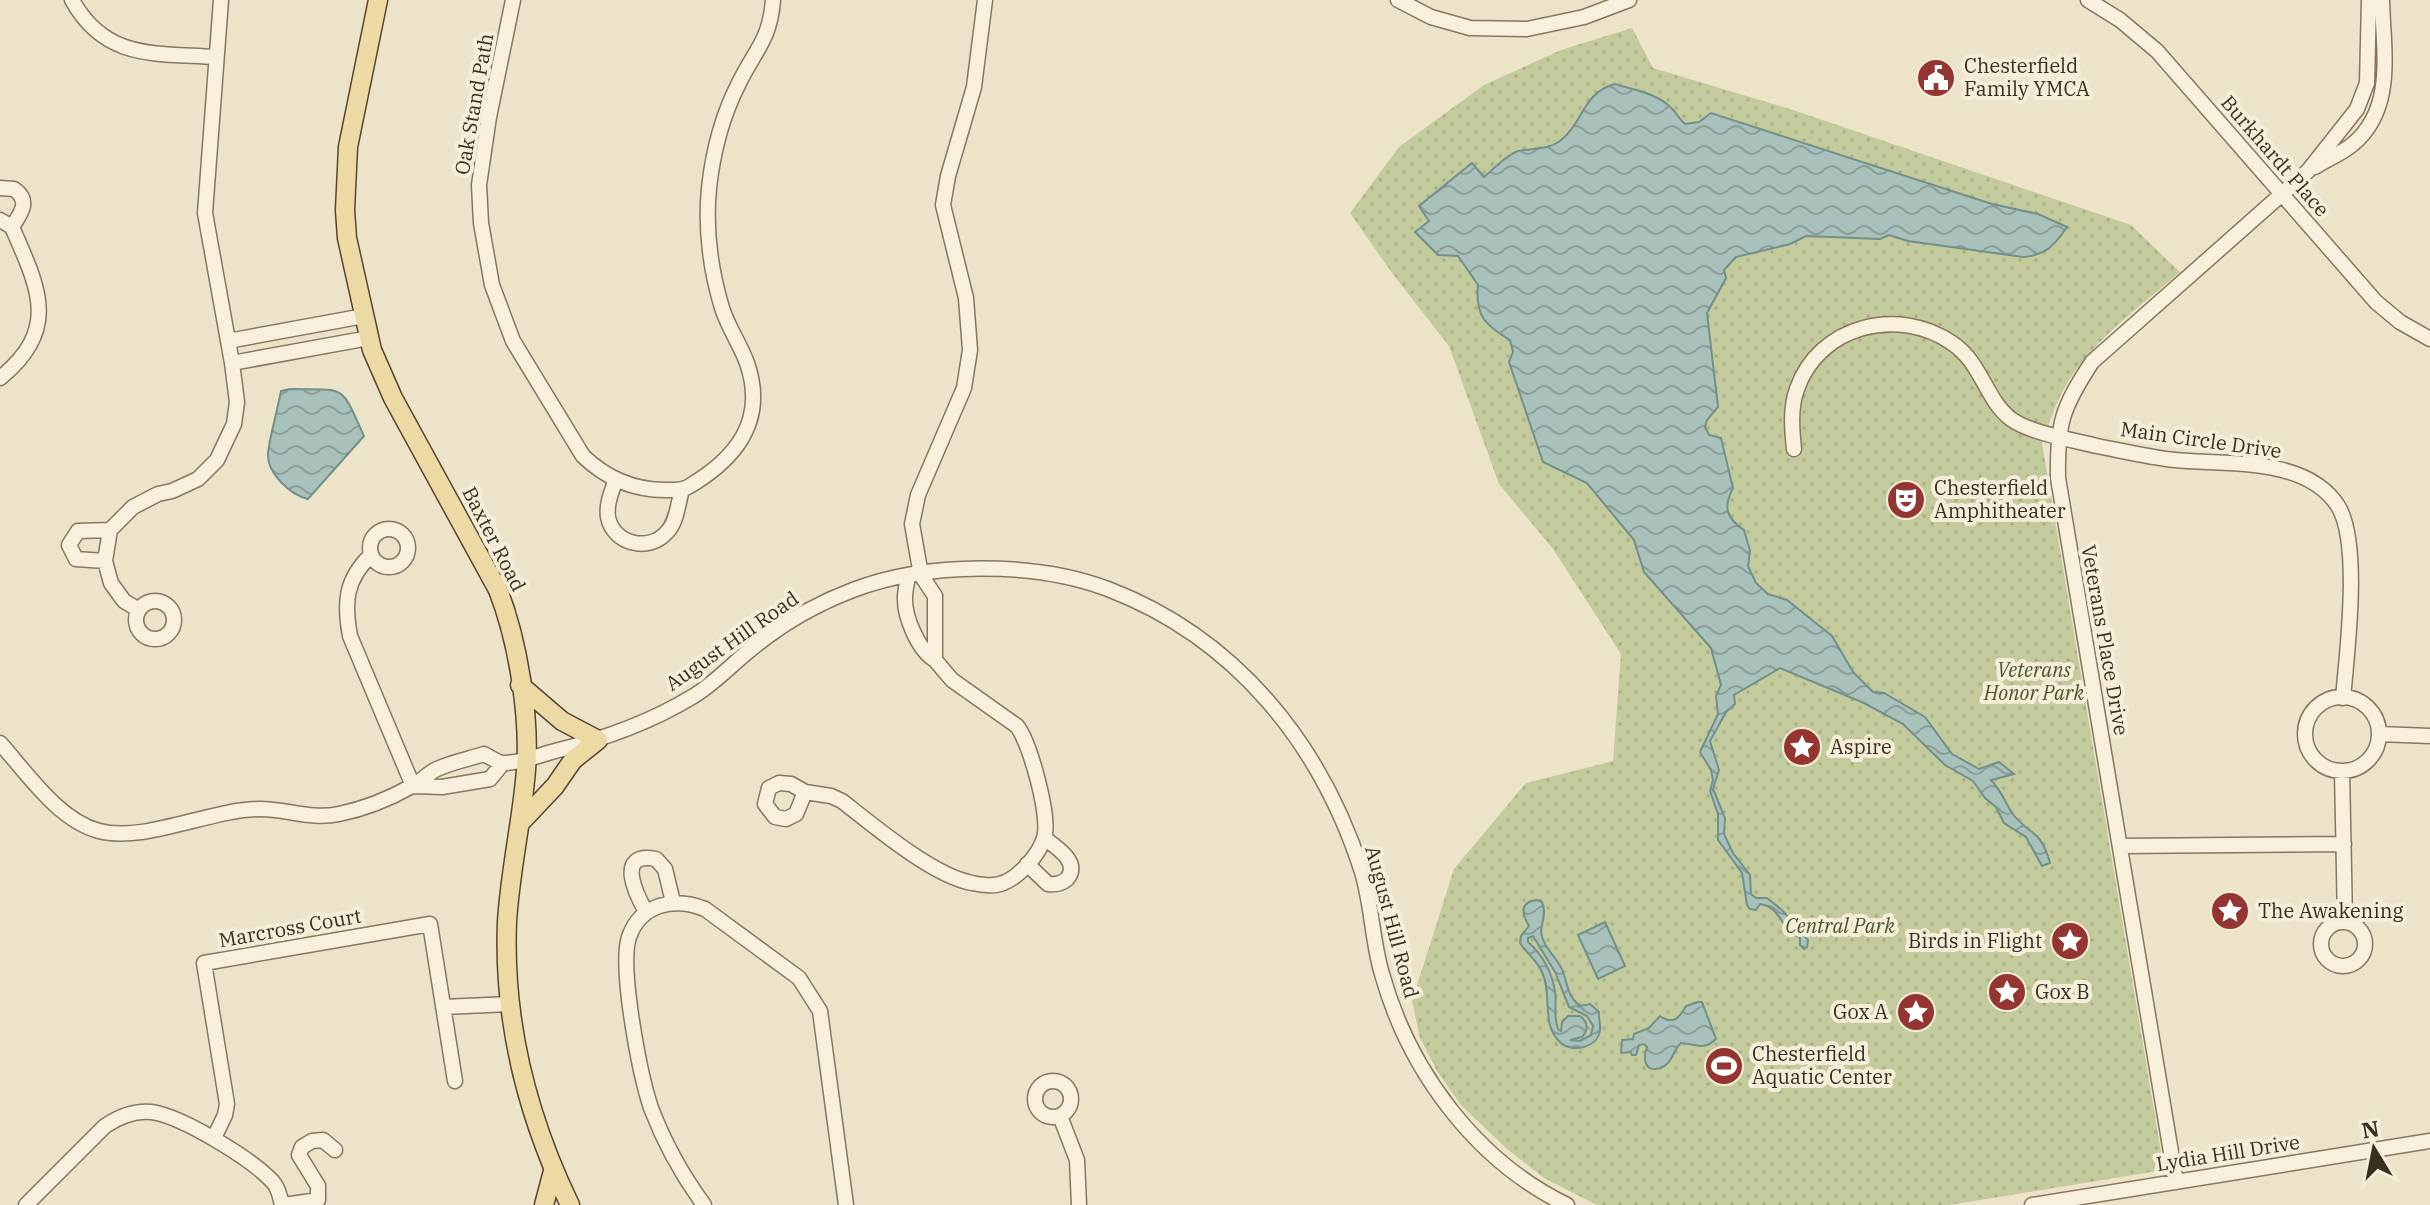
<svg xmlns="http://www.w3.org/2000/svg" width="2430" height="1205" font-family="'IBM Plex Serif',serif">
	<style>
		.green { fill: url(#green-dots) }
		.water { fill: url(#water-waves); stroke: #709089; stroke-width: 2; fill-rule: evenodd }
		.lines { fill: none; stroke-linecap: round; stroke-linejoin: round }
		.minor-casing { stroke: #88765e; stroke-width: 17 }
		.major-casing { stroke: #574532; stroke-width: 21 }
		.minor { stroke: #f8f0dc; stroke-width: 14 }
		.major { stroke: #edd9a4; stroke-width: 18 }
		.labels { text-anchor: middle; stroke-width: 8; stroke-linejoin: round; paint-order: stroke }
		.poi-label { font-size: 20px; fill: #3a2e21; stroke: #f4edd8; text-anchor: start }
		.street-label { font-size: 20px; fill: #3a2e21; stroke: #f4edd8 }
		.park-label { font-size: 20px; font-style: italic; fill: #485529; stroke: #f4edd8 }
	</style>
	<defs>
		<pattern id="green-dots" width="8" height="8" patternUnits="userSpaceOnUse" patternTransform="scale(2)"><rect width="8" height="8" fill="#c3cb9d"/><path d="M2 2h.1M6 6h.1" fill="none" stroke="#a8af87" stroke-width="1.8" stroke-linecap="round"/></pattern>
		<pattern id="water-waves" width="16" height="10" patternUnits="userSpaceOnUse" patternTransform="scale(2)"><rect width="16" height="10" fill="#a9c1bb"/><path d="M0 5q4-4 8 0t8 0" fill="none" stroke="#8b9d98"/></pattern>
	</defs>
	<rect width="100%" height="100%" fill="#ede3c9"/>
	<!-- green -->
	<path class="green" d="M1632 28 1653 68 1793 110 2131 225 2180 272C2142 305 2097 337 2069 380 2057 399 2050 421 2042 443L2164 1170 1949 1205H1597L1544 1178 1507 1149 1461 1105 1437 1071 1420 1038 1412 1001 1454 869 1526 783 1613 761 1621 654 1553 549 1499 484 1449 346 1392 273 1350 213 1399 147 1484 85 1561 50Z"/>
	<!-- water -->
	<path class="water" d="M1614 84C1632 89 1654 93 1668 105 1675 110 1678 118 1685 124L1699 122 1711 113 1992 204 2038 214 2067 227C2054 246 2046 255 2023 257L1908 241 1889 235 1880 239 1806 236 1790 244 1736 257 1724 270 1726 278 1707 313 1718 407 1707 420 1705 427 1709 435 1721 438 1733 488C1723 507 1726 518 1744 530L1750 551 1748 566 1756 583 1768 594 1787 600 1832 636 1853 672 1873 692 1884 693 1925 717 1952 754 1979 769 1999 762 2014 774 1991 780C2001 790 2005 802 2012 813 2030 837 2040 827 2050 863L2042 866 2026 837 2004 823 1996 807 1985 798 1973 781 1945 765 1903 724 1864 703 1780 668 1734 695 1735 704 1726 712 1710 741 1719 770 1713 789 1725 818 1724 834 1733 853 1750 875 1751 894 1756 898H1767L1782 910 1808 940 1807 947 1804 949 1800 945V938C1796 935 1792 933 1789 930 1779 921 1778 907 1760 904L1756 910 1750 909 1747 905 1742 873 1718 840V814L1710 791 1713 780 1711 770 1700 752 1718 714 1716 696 1721 685 1711 648 1644 572 1634 540 1587 483 1543 462 1509 362 1513 352 1510 340C1485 325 1475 316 1478 285L1458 256 1438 255 1415 232 1429 221 1419 206 1472 163 1484 177C1494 169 1506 155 1518 151 1532 148 1548 150 1560 141 1584 122 1582 94 1614 84Z
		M290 389C347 390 340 383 364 436L308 499C291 495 267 474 268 454 269 439 278 408 281 391Z
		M1537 900 1542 902C1547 912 1541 925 1541 932 1543 949 1558 957 1563 972 1568 985 1567 996 1580 1006L1590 1004 1599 1012C1598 1018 1601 1024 1600 1030 1598 1048 1572 1053 1561 1043 1540 1025 1553 995 1542 972 1537 960 1527 954 1520 943L1521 936 1529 926C1522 914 1519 902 1537 900ZM1533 936 1555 972 1569 1007 1587 1016 1593 1026 1591 1035 1580 1041 1570 1040 1582 1037C1589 1030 1588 1022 1580 1016H1568L1562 1022 1561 1031 1558 1029C1553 1016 1557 1004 1555 991 1552 972 1542 954 1528 942V938Z
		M1605 922 1625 966 1598 979 1578 935Z
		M1698 1002H1702L1716 1039C1704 1051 1695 1044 1681 1043 1672 1051 1673 1064 1660 1068 1644 1073 1643 1058 1647 1047L1644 1044 1639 1045 1636 1055H1632L1631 1052 1621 1053 1622 1040 1633 1039 1634 1034 1649 1028 1660 1016C1673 1026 1680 1017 1686 1006Z"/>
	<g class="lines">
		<!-- minor casing -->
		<g class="minor-casing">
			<path id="minor" d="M72 0C105 60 155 53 215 57
				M513 0 489 117 479 185 481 223 492 285 513 341 583 456C606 478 633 490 665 490 673 490 680 491 688 487 736 459 767 421 747 363 740 344 728 327 722 308 710 268 705 229 709 188 713 151 722 116 739 83 755 50 770 40 773 0
				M1398 0 1431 17 1470 28 1527 29 1584 17 1629 0
				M2088 0 2120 20 2157 51 2376 302 2400 322 2430 339
				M2315 167C2327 159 2343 153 2353 144 2396 108 2383 49 2382 0
				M0 188 14 189C31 201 21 213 12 227L0 220
				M228 341 364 316
				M232 363 369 338
				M0 378C61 329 38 287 12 227
				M1794 449C1792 430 1790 408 1797 389 1819 325 1899 306 1952 343 1982 363 1985 399 2011 419 2030 433 2073 440 2097 446 2123 451 2148 457 2175 460 2225 465 2306 456 2338 506 2361 543 2347 652 2343 698
				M616 479C612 491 606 504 608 517 613 544 649 553 667 532 677 522 678 503 682 490
				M370 548a19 19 0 1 1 38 0a19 19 0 1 1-38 0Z
				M371 555C345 580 344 603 350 636L413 786
				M105 561 76 559 69 545 78 531 110 530
				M908 577C907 583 905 590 905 597 904 616 918 650 935 660V596L921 575 912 524 918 495 964 388 970 350 966 298 943 205 948 176 974 87 985 0
				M136 620a19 19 0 1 1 38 0a19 19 0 1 1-38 0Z
				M139 610 124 601 111 583 105 561 110 530 133 507 158 494 172 491 198 479 217 460 234 424 237 402 232 363 205 213 221 0
				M2305 734a37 37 0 1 1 74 0a37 37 0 1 1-74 0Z
				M2379 734 2430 736
				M0 743C27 773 58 820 99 831 145 843 211 809 260 809 287 809 311 820 339 814 363 809 391 798 412 786 421 782 428 773 437 769 452 762 469 759 484 754 490 757 498 763 504 763 520 763 540 755 555 751 604 739 649 723 692 697 714 684 731 665 750 650 780 625 816 604 853 590 926 562 1034 561 1108 589 1236 638 1321 744 1362 872 1372 905 1372 941 1382 974 1409 1071 1476 1161 1567 1205
				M2342 771 2345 921
				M779 783 791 784 805 792 796 814 786 819 775 817 765 804 769 788Z
				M413 786 442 787 490 779 503 763
				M805 792 831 796 842 801C874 826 933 876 972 883 981 885 994 887 1003 883 1019 877 1039 855 1044 838 1051 818 1030 743 1017 726L952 680 935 660
				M2120 846 2344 844
				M1027 864 1048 884C1055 885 1061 884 1067 879 1081 862 1056 847 1044 838
				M646 912C637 896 614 851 656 859L665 869 673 902
				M2321 944a22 22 0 1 1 44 0a22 22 0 1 1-44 0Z
				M443 1007 510 1004
				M1035 1099a18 18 0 1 1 36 0a18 18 0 1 1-36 0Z
				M1060 1116 1077 1160 1079 1205
				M214 1138 225 1115 227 1104 204 963 430 924 455 1081
				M2176 1182 2058 478C2057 423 2062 408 2092 362L2308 171 2357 109 2367 83 2369 0
				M26 1205 105 1126C120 1116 139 1109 157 1113 187 1120 252 1159 273 1182 279 1189 280 1197 282 1205
				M284 1205 318 1200V1186L299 1155 302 1147 312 1141 323 1140 335 1150
				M704 1205C682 1175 664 1142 651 1108 640 1075 619 968 629 937 641 903 675 897 705 909L799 978 820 1011 846 1205
				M2032 1205 2430 1141"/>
		</g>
		<!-- major casing -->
		<g class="major-casing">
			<path id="major" d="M378 0 348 147 345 210 347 238 372 350 393 398 498 590C518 641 530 716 526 770 522 821 510 871 507 922 503 1022 527 1116 570 1205
				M520 685 562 721 598 740 573 760 555 786 521 822
				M544 1205 553 1171"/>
		</g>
		<!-- minor -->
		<use href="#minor" class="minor"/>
		<!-- major -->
		<use href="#major" class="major"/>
	</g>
	<!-- icons -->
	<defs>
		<g id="civic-disc" transform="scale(2)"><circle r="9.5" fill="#943531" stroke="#f4edd8"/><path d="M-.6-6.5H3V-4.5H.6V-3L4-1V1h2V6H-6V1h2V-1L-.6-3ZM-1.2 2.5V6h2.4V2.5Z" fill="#fff"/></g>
		<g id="theatre-disc" transform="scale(2)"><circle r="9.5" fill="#943531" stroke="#f4edd8"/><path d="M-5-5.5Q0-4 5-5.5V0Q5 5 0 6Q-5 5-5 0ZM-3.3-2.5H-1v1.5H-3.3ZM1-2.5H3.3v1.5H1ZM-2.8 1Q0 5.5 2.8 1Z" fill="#fff"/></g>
		<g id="sight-disc" transform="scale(2)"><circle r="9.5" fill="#943531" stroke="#f4edd8"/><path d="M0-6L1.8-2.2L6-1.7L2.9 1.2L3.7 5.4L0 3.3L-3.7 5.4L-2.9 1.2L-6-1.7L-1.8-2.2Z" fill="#fff"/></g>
		<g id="stadium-disc" transform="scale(2)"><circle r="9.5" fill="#943531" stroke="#f4edd8"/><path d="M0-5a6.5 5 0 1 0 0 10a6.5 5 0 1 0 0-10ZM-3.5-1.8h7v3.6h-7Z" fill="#fff"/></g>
	</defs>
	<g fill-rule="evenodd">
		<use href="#civic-disc" x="1936" y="78"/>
		<use href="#theatre-disc" x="1906" y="500"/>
		<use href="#sight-disc" x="1802" y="747"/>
		<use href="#sight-disc" x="2230" y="911"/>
		<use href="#sight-disc" x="2070" y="941"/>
		<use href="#sight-disc" x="2007" y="992"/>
		<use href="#sight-disc" x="1916" y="1012"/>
		<use href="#stadium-disc" x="1724" y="1066"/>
	</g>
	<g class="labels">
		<!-- poi labels -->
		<g class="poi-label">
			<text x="1964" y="73">Chesterfield<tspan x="1964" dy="23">Family YMCA</tspan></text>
			<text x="1934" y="495">Chesterfield<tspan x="1934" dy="23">Amphitheater</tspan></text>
			<text x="1830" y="754">Aspire</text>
			<text x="2258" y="918">The Awakening</text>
			<text x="2042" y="948" text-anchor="end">Birds in Flight</text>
			<text x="2035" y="999">Gox B</text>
			<text x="1888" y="1019" text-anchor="end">Gox A</text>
			<text x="1752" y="1061">Chesterfield<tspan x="1752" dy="23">Aquatic Center</tspan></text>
		</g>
		<!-- street labels -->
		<g class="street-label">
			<text transform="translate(474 104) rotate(-80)" y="7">Oak Stand Path</text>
			<text transform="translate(2275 156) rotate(49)" y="7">Burkhardt Place</text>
			<text transform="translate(2201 440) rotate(8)" y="7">Main Circle Drive</text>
			<text transform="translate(494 539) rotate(63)" y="7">Baxter Road</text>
			<text transform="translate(2105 640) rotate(80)" y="7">Veterans Place Drive</text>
			<text transform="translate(732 641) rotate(-35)" y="7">August Hill Road</text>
			<text transform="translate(1392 922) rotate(75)" y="7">August Hill Road</text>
			<text transform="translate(290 928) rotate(-10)" y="7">Marcross Court</text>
			<text transform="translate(2228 1153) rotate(-9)" y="7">Lydia Hill Drive</text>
		</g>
		<!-- park labels -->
		<g class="park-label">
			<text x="2034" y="677">Veterans<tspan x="2034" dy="23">Honor Park</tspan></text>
			<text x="1840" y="933">Central Park</text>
		</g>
	</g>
	<!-- north arrow -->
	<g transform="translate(2374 1149) rotate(350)" stroke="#f4edd8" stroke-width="6" paint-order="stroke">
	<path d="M0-6L14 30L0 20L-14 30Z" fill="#3a2e21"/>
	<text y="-12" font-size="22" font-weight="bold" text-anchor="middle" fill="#3a2e21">N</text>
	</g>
</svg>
